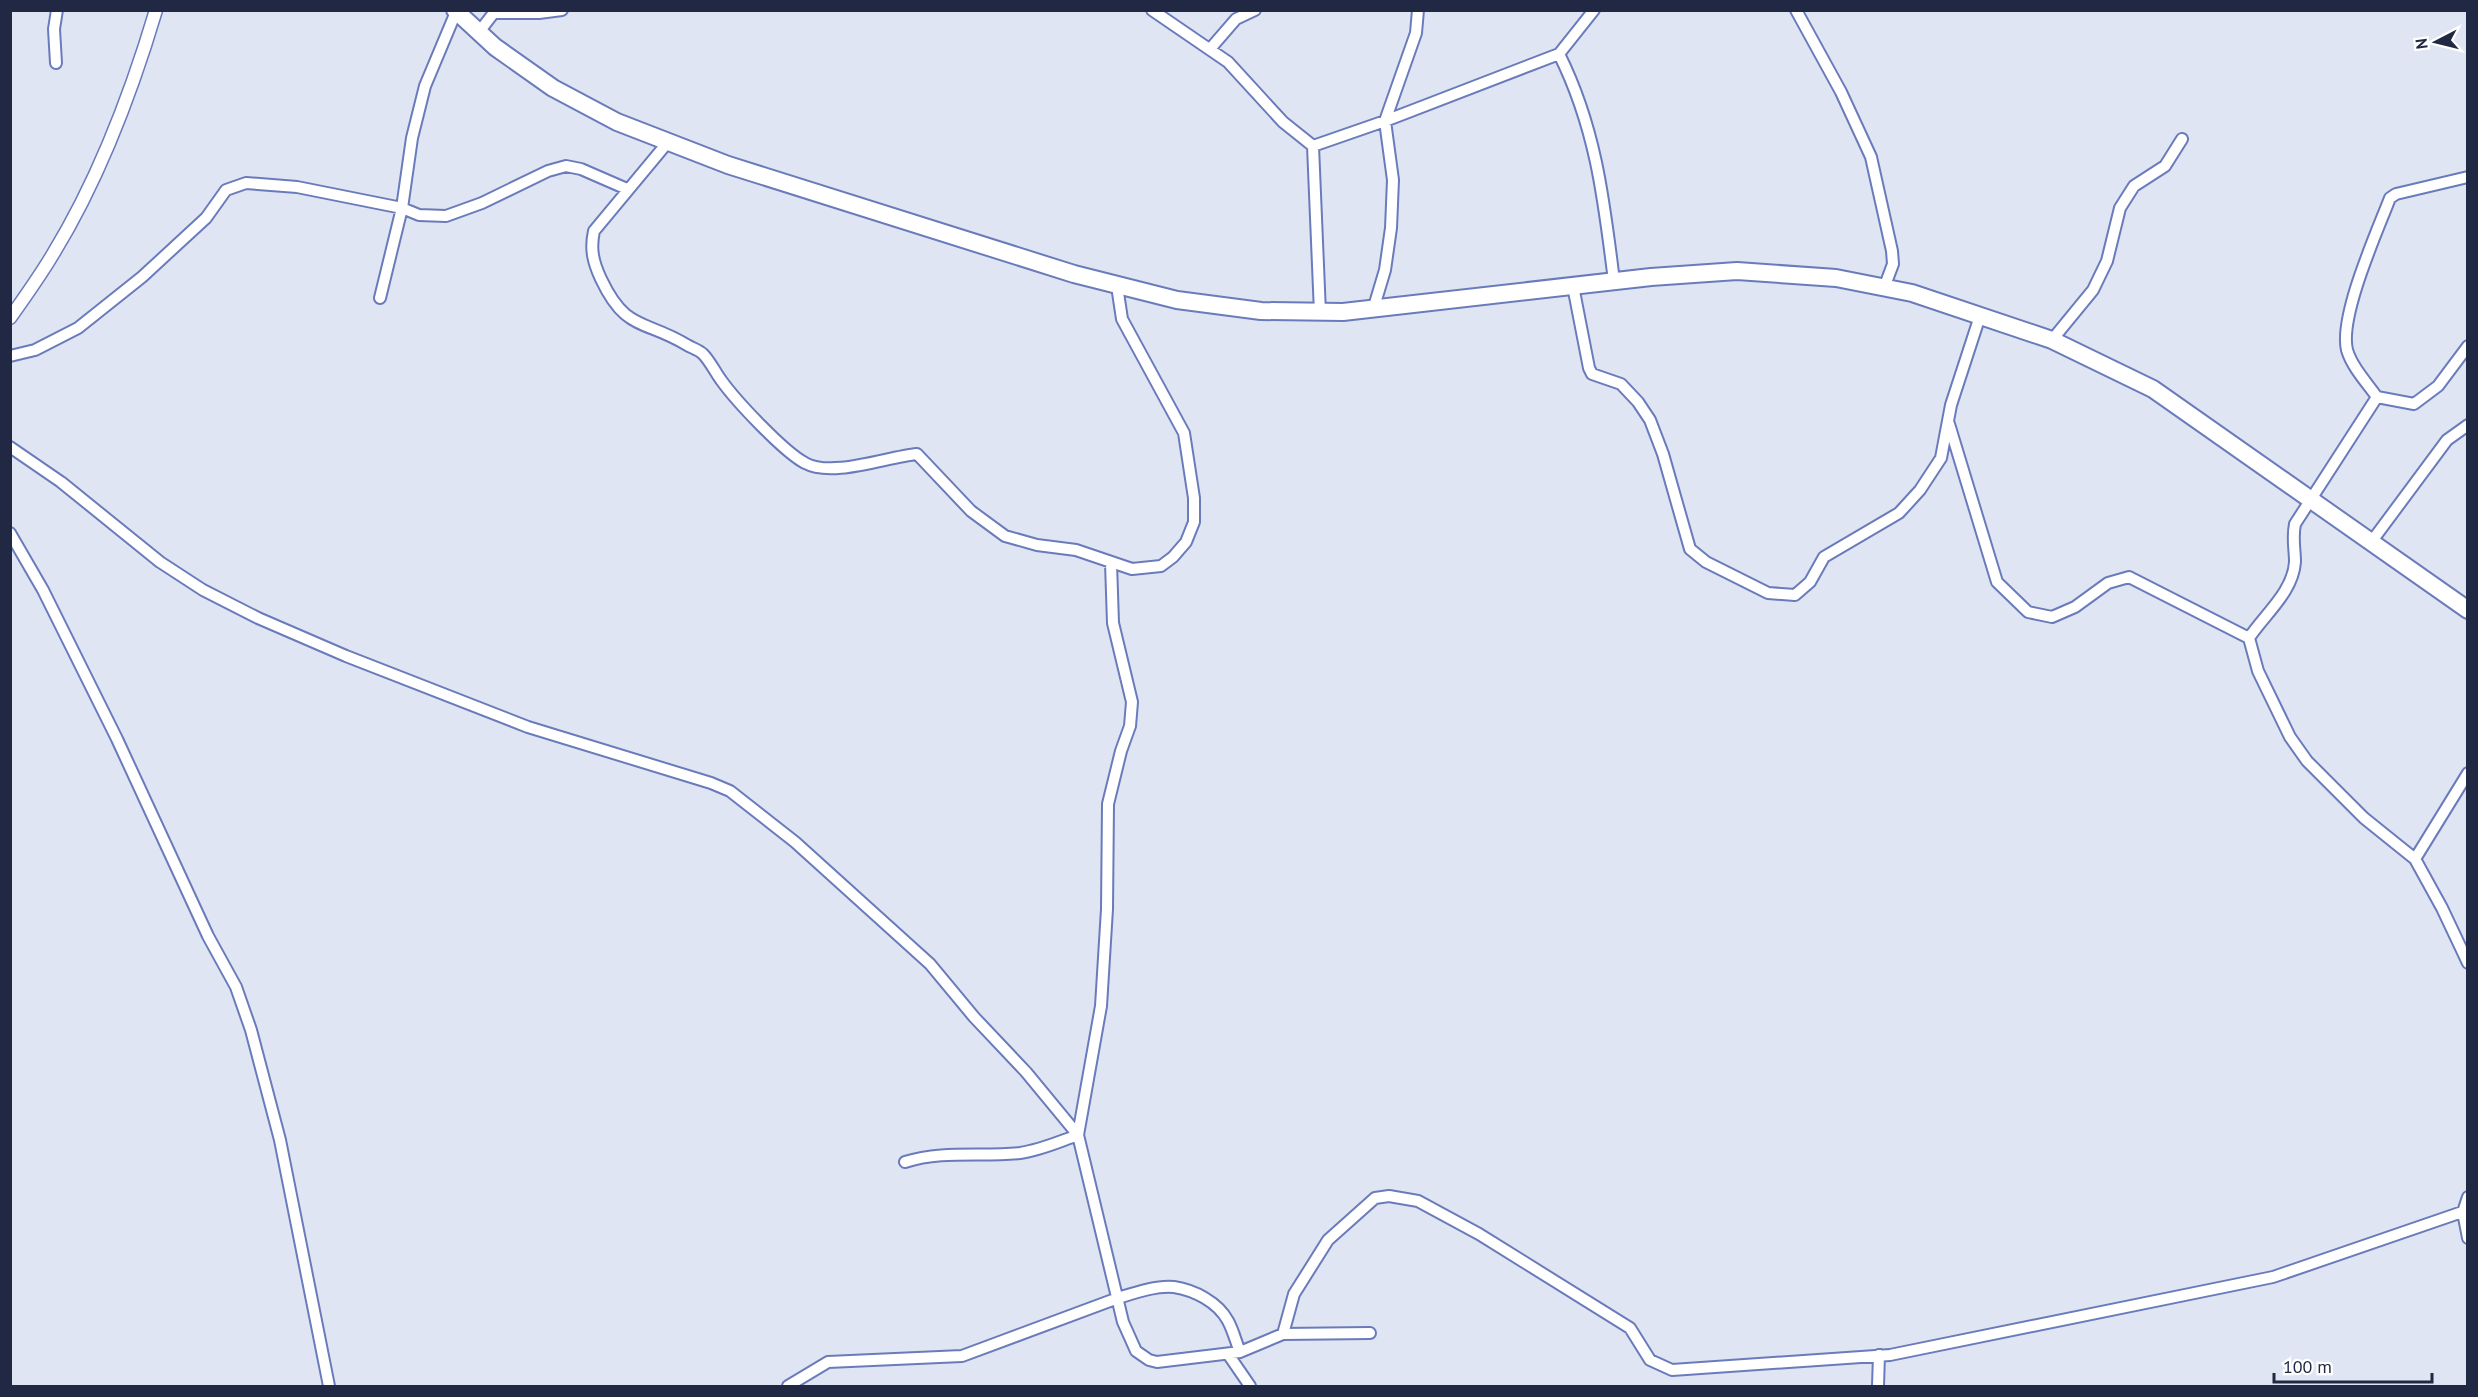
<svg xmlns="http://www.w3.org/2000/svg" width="2478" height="1397" font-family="'PT Sans',sans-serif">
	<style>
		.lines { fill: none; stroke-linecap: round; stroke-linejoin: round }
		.minor-casing { stroke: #6a7bbb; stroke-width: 14 }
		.tertiary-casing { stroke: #6a7bbb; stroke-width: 15 }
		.primary-casing { stroke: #6a7bbb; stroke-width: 20 }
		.minor { stroke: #fff; stroke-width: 10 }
		.tertiary { stroke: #fff; stroke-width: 12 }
		.primary { stroke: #fff; stroke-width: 16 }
	</style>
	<rect width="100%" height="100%" fill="#e0e5f3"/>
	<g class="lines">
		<!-- minor casing -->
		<g class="minor-casing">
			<path id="minor" d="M1152 10 1228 62 1283 122 1313 146
				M1796 10 1841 92 1871 157 1892 251 1893 264 1884 288
				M496 13H539L562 10
				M479 32 496 10
				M1210 49 1236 19 1255 10
				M1559 54C1596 128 1604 201 1614 281
				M56 63 54 29 57 10
				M668 142 594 231C590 249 593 262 601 279 626 332 644 319 687 345 692 348 699 350 703 354 710 361 715 372 721 380 736 401 784 452 805 463 832 478 886 457 917 454L971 511 1005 536 1037 545 1076 550 1132 569 1161 566 1173 557 1186 542 1194 522V498L1184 433 1122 319 1117 286
				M1573 286 1589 368 1592 374 1621 384 1638 402 1650 420 1663 454 1690 549 1706 562 1768 593 1795 595 1810 582 1824 557 1899 513 1920 490 1941 458 1951 405 1980 316
				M380 298 402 208 412 138 425 86 456 12
				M1373 310 1385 270 1391 228 1393 180 1385 121 1416 33 1418 10
				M1320 313 1313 146 1385 121 1559 54 1594 10
				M2052 340 2093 290 2107 261 2120 208 2134 186 2165 166 2182 139
				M2468 346 2438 386 2414 404 2377 397 2295 524C2292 538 2295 549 2295 562 2293 592 2265 614 2249 638L2258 671 2290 737 2307 761 2364 818 2415 859 2442 908 2468 963
				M10 356 35 350 78 328 142 277 206 218 226 190 246 183 297 187 402 208 419 215 446 216 482 203 548 171 566 166 581 169 627 189
				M2377 397C2367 383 2352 367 2347 350 2339 316 2377 232 2390 198L2396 194 2468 177
				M1949 424 1997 582 2028 612 2052 617 2075 607 2108 583 2129 577 2249 638
				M10 447 61 482 160 562 203 590 258 618 346 656 528 727 711 783 730 791 795 842 930 964 974 1017 1026 1072 1078 1135
				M10 533 43 590 117 739 208 936 236 987 251 1030 280 1140 329 1386
				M2372 541 2447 440 2468 425
				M1111 563 1113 623 1132 702 1130 726 1121 751 1108 804 1107 909 1101 1006 1078 1135 1123 1322 1136 1351 1149 1360 1157 1362 1240 1352 1283 1334 1370 1333
				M2415 859 2468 773
				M905 1162C943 1150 981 1157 1020 1153 1041 1150 1058 1142 1078 1135
				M2468 1197 2463 1212 2468 1238
				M1283 1334 1294 1294 1328 1240 1375 1198 1389 1196 1418 1201 1479 1234 1630 1328 1650 1360 1672 1370 1890 1355 2273 1277 2468 1210
				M1228 1354 1250 1386
				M788 1386 828 1362 962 1356 1118 1298C1134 1293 1157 1285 1174 1287 1194 1290 1218 1302 1228 1321 1233 1330 1236 1342 1240 1352
				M1878 1386 1879 1355"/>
		</g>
		<!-- tertiary casing -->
		<g class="tertiary-casing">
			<path id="tertiary" d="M10 318C25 297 40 276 53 254 99 179 131 94 156 10"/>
		</g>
		<!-- primary casing -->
		<g class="primary-casing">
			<path id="primary" d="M455 10 495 47 553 88 617 122 728 165 1074 274 1177 300 1261 311 1343 312 1651 277 1737 271 1836 278 1912 293 2052 340 2153 389 2468 610"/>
		</g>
		<!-- minor -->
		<use href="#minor" class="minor"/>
		<!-- tertiary -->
		<use href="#tertiary" class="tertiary"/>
		<!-- primary -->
		<use href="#primary" class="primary"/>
	</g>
	<!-- border -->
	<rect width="2478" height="1397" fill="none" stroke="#212843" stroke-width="24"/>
	<!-- north arrow -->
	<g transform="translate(2436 42) rotate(263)" stroke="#ffffff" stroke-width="4.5" paint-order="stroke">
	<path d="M0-4.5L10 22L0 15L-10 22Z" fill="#212843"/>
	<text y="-9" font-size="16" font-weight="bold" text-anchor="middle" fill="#212843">N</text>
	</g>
	<!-- scale -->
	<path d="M2274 1373v9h158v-9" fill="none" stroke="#212843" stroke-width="3"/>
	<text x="2283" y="1373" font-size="18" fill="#212843" stroke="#ffffff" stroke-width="4.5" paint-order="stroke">100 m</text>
</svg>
